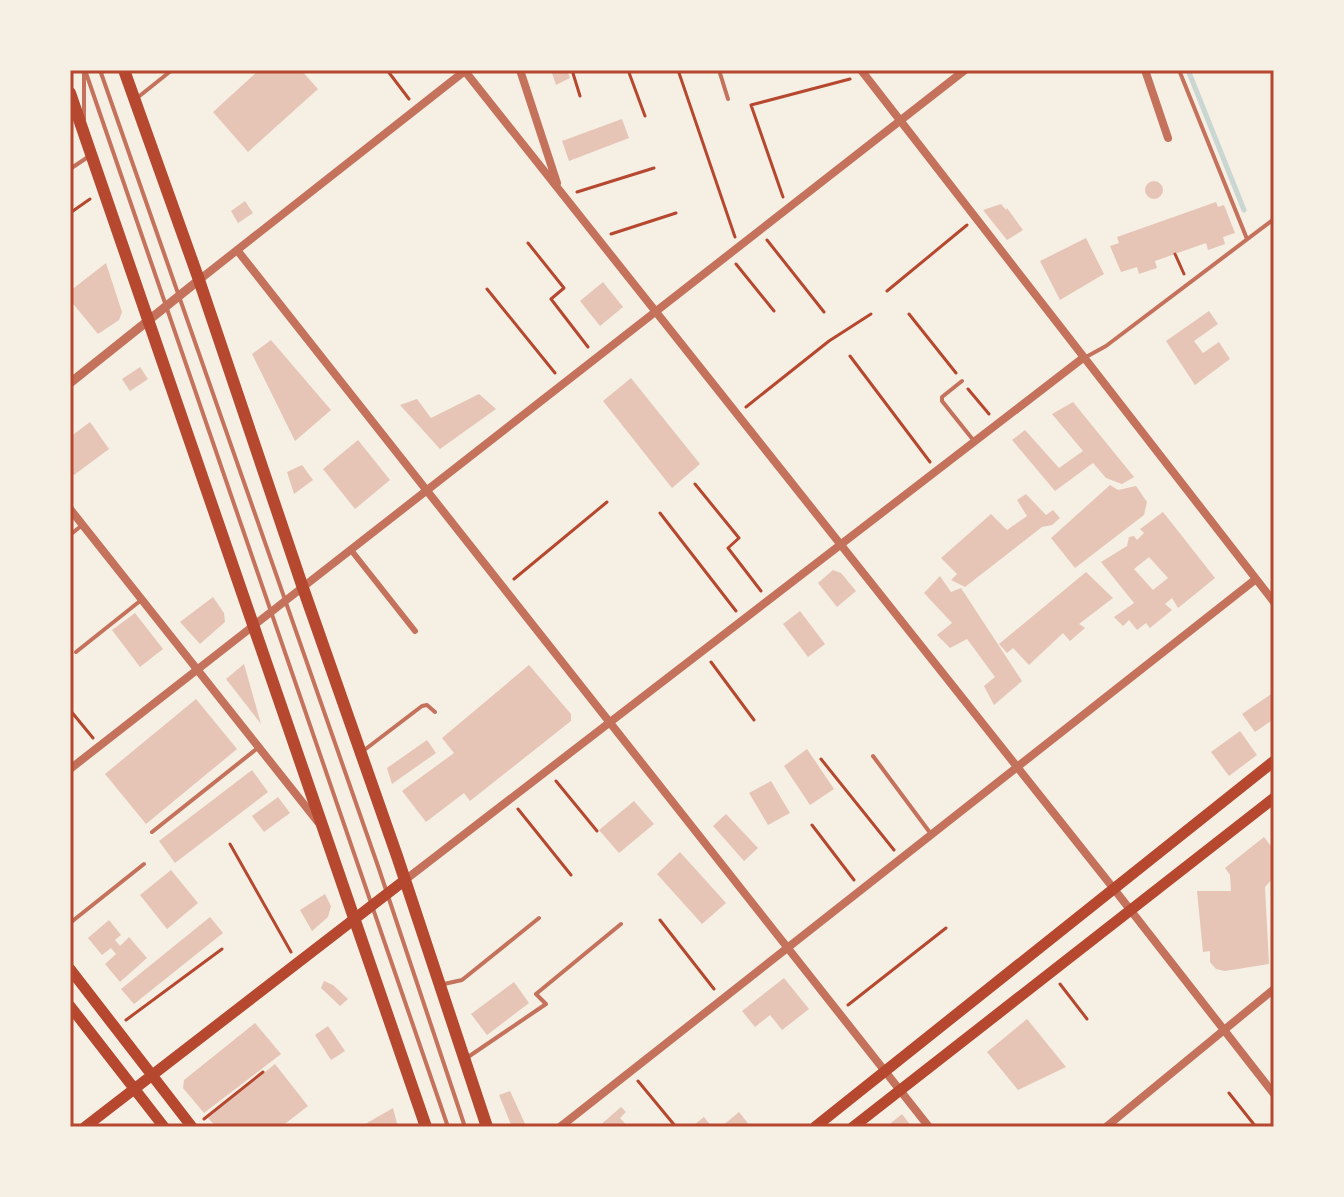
<svg xmlns="http://www.w3.org/2000/svg" width="1344" height="1197" font-family="Commissioner,sans-serif">
	<style>
		.lines { fill: none; stroke-linecap: round; stroke-linejoin: round }
		.stream { stroke: #c9d6d2; stroke-width: 5 }
		.building { fill: #e6c5b7; fill-rule: evenodd }
		.path { stroke: #b5482f; stroke-width: 3 }
		.service { stroke: #c5725c; stroke-width: 4 }
		.pedestrian { stroke: #c5725c; stroke-width: 6 }
		.minor { stroke: #c5725c; stroke-width: 8 }
		.tertiary { stroke: #c5725c; stroke-width: 9 }
		.secondary { stroke: #b5482f; stroke-width: 11 }
		.primary { stroke: #b5482f; stroke-width: 12 }
		.neatline { fill: none; stroke: #b5482f; stroke-width: 3 }
	</style>
	<rect width="100%" height="100%" fill="#f6efe4"/>
	<g class="lines">
		<!-- stream -->
		<path class="stream" d="M1188 70 1244 210"/>
	</g>
	<!-- building -->
	<path class="building" d="M259 70H301L318 89 248 152 213 112Z
		M551 70H567L570 78 556 85Z
		M622 119 629 138 569 161 562 141Z
		M1145 190a9 9 0 1 1 18 0a9 9 0 1 1-18 0Z
		M245 201 253 213 238 223 231 211Z
		M1216 202 1218 207 1224 205 1235 233 1223 237 1225 244 1208 250 1206 243 1155 261 1157 268 1139 274 1137 267 1121 272 1110 246 1119 243 1117 237Z
		M1001 204 1006 210 1007 208 1023 230 1007 240 983 210Z
		M1086 238 1104 274 1060 300 1040 261Z
		M106 263 122 312 119 320 98 334 70 300V291Z
		M603 282 623 307 600 326 580 301Z
		M1209 311 1218 324 1194 341 1203 353 1219 342 1230 359 1195 385 1166 341Z
		M271 340 331 410 295 441 252 354Z
		M140 367 148 379 130 391 122 379Z
		M631 378 700 464 672 488 603 401Z
		M479 394 496 409 440 449 400 405 417 399 431 418Z
		M1073 402 1134 477 1122 484 1106 478 1093 463 1055 491 1012 440 1025 430 1059 468 1083 451 1052 414Z
		M90 422 109 449 74 475 70 469V437Z
		M358 440 390 480 355 509 323 469Z
		M302 465 313 480 294 494 287 472Z
		M1110 485 1118 490 1136 486 1147 502 1144 515 1075 568 1051 538Z
		M1026 494 1046 515 1053 510 1060 518 1052 525 1042 527 965 587 951 580 957 574 941 558 991 514 1007 530 1027 516 1017 500Z
		M1163 512 1215 578 1178 608 1172 598 1165 604 1172 610 1150 628 1146 623 1137 630 1129 620 1123 626 1114 617 1134 603 1101 562 1127 546 1129 537 1134 536 1137 540 1144 533 1140 529ZM1149 557 1168 578 1153 590 1134 569Z
		M833 570 841 573 856 591 837 607 818 583Z
		M1086 572 1113 598 1079 624 1085 628 1070 641 1063 633 1029 665 1013 648 1007 653 999 644Z
		M940 576 951 592 961 588 1022 681 994 705 984 686 995 677 967 639 950 648 937 635 952 623 924 593Z
		M213 597 224 613 225 622 200 644 180 622Z
		M800 611 825 644 808 657 783 624Z
		M135 613 163 649 140 667 112 630Z
		M244 664 261 724 226 679Z
		M529 665 571 714V721L470 801 464 793 426 822 402 791 454 753 442 738Z
		M1274 692V719L1255 732 1242 714Z
		M196 699 237 749 146 824 105 774Z
		M1240 731 1257 755 1229 776 1211 752Z
		M427 740 436 753 392 784 387 768Z
		M807 749 834 789 810 805 784 766Z
		M252 770 268 792 175 863 159 841Z
		M771 781 790 813 768 825 749 793Z
		M278 797 290 813 264 832 252 816Z
		M634 801 654 824 619 853 599 830Z
		M726 814 758 848 744 861 713 826Z
		M1264 837 1274 850V877L1265 887 1269 964 1225 971 1216 969 1210 962V951L1203 952 1197 891H1231L1230 875 1225 868Z
		M680 852 726 903 702 924 657 874Z
		M171 870 198 903 167 929 140 895Z
		M325 894 331 906 328 917 312 931 300 910Z
		M210 917 223 933 134 1004 121 989Z
		M109 920 121 935 115 940 120 946 129 937 147 958 120 982 105 964 116 954 111 948 102 955 88 938Z
		M784 978 809 1009 782 1030 770 1015 755 1027 742 1011Z
		M324 981 333 985 348 999 340 1006 321 988Z
		M514 982 529 1003 487 1035 471 1014Z
		M1027 1019 1066 1067 1018 1090 987 1052Z
		M255 1023 281 1054 204 1113 183 1088 184 1080Z
		M328 1026 345 1051 331 1060 315 1035Z
		M275 1064 308 1106 281 1127H216L208 1118Z
		M510 1091 526 1126 523 1127H512L499 1095Z
		M621 1107 626 1112 620 1118 628 1127H598Z
		M393 1108 398 1127H360Z
		M739 1112 751 1127H721Z
		M902 1114 912 1127H886Z
		M704 1117 712 1127H691Z"/>
	<g class="lines">
		<!-- path -->
		<path class="path" d="M387 70 409 99
			M572 70 580 96
			M628 70 645 116
			M678 70 735 237
			M577 192 654 168
			M783 197 751 105 850 79
			M70 213 90 199
			M611 234 676 213
			M767 240 824 312
			M528 243 564 288 551 299 588 347
			M1175 254 1184 274
			M736 264 774 311
			M487 289 555 373
			M887 291 967 225
			M909 314 956 373
			M850 356 930 462
			M968 389 989 414
			M746 407 829 341 871 314
			M695 484 739 538 728 548 761 591
			M660 513 736 611
			M514 579 607 502
			M711 662 754 720
			M70 710 93 738
			M821 759 894 850
			M556 781 597 831
			M518 809 571 875
			M812 825 854 880
			M230 844 291 952
			M660 920 714 989
			M1060 984 1087 1019
			M848 1005 946 928
			M126 1020 222 949
			M638 1081 676 1127
			M1229 1093 1256 1127
			M204 1119 263 1072"/>
		<!-- service -->
		<path class="service" d="M85 70 448 1127
			M100 70 379 869 465 1127
			M719 70 728 99
			M1179 70 1247 239
			M84 72V120
			M137 98 172 70
			M70 169 88 157
			M1086 357 1106 346 1274 219
			M962 381 942 397V401L974 441
			M70 535 81 526
			M76 652 140 601
			M363 751 422 706 427 705 435 712
			M873 756 931 834
			M152 832 259 747
			M70 923 144 864
			M444 984 462 980 539 918
			M468 1057 546 1004 536 994 621 924"/>
		<!-- pedestrian -->
		<path class="pedestrian" d="M351 550 415 631"/>
		<!-- minor -->
		<path class="minor" d="M464 70 1114 889 1274 1094
			M520 70 557 183
			M861 70 1274 602
			M1145 70 1168 138
			M237 250 929 1127
			M199 280 466 70
			M70 509 318 822
			M70 769 965 70
			M405 880 1083 358
			M560 1127 1256 579
			M1106 1127 1274 989"/>
		<!-- tertiary -->
		<path class="tertiary" d="M70 383 199 280"/>
		<!-- secondary -->
		<path class="secondary" d="M70 969 192 1127
			M70 1006 164 1127
			M85 1127 405 880
			M815 1127 1274 761
			M853 1127 1274 798"/>
		<!-- primary -->
		<path class="primary" d="M124 70 199 280 303 588 397 856 487 1127
			M70 93 426 1127"/>
	</g>
	<!-- border -->
	<rect width="1344" height="1197" fill="none" stroke="#f6efe4" stroke-width="144"/>
	<rect x="72" y="72" width="1200" height="1053" class="neatline"/>
</svg>
